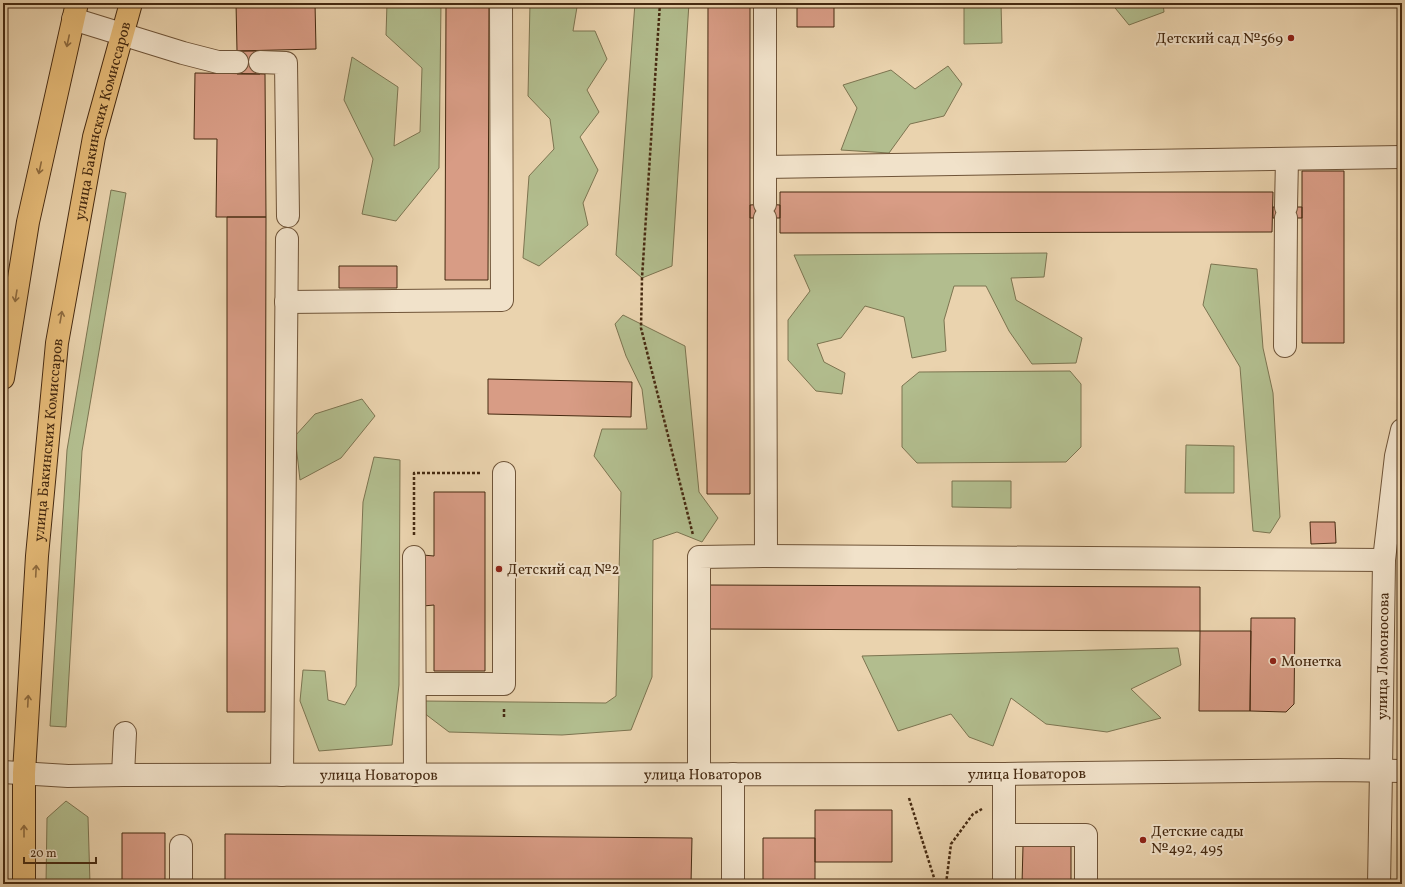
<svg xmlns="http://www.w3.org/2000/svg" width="1405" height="887" font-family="Vollkorn,serif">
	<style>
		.green { fill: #b2bd8e; stroke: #7c7450 }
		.building { fill: #d89c85; stroke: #462a11 }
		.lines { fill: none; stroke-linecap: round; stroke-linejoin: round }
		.minor-casing { stroke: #6f5438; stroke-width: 24 }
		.major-casing { stroke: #462a11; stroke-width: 24 }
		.path { stroke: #462a11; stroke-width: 2.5; stroke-dasharray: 3 2; stroke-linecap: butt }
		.minor { stroke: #f1e2ca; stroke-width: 22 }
		.major { stroke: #e5ba77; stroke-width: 22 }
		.oneway { stroke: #8e6b3f }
		.poi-dot { fill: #8f2418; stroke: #f1e2ca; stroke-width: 1.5 }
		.labels { text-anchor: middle; stroke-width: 4; stroke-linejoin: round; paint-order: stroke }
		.poi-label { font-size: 15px; fill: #462a11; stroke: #f1e2ca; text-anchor: start }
		.street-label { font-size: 15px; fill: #462a11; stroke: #f1e2ca }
	</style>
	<rect width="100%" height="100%" fill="#ead3ae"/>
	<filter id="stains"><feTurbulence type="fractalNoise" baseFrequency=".005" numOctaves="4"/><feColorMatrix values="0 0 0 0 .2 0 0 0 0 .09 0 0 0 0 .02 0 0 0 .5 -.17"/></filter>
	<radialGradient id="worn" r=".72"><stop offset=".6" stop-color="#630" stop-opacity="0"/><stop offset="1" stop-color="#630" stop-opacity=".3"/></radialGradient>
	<!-- green -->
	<path class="green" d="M387 3H441L439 168 396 221 362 214 373 159 344 100 352 57 398 87 394 146 420 132 422 68 386 35Z
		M530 3H579L577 7 573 31H595L607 59 587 90 599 112 580 137 598 170 583 203 588 225 539 266 523 258 529 176 554 149 550 119 528 96Z
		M635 3H689L672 266 642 278 616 255Z
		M964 3H1001L1002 43 964 44Z
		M1111 3H1163L1164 12 1129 25Z
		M948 66 962 84 944 116 910 124 889 153 841 150 857 108 843 85 891 70 915 89Z
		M111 190 126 193 82 451 66 727 50 726 67 450Z
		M1047 253 1044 277 1011 278 1016 300 1082 338 1076 363 1032 364 1009 331 986 286H954L944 320 946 351 912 358 904 317 865 306 841 338 817 344 824 362 845 373 842 394 816 391 788 360V320L810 291 794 255Z
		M1211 264 1257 269 1263 348 1273 393 1280 517 1270 533 1253 531 1240 367 1203 305Z
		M623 315 685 346 699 492 718 518 702 542 677 532 653 540 652 677 631 730 562 735 449 732 420 710 424 701 606 703 616 696 621 492 594 456 602 429H647L642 389 626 356 615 324Z
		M1070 371 1081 384V447L1066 462 917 463 902 447V386L919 372Z
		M362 399 375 416 341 458 300 480 295 436 315 414Z
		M1186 445 1234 446V493H1185Z
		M374 457 400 460 399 685 392 745 319 751 300 701 303 670 325 671 328 700 345 705 356 686 363 502Z
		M952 481H1011V508L952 507Z
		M1178 648 1181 665 1131 689 1161 718 1107 732 1046 724 1011 698 993 746 969 737 951 714 898 731 862 656Z
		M66 801 88 817 90 884H46L47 818Z"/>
	<!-- building -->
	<path class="building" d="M236 3H315L316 49 237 51Z
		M446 3H489L488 280H445Z
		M708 3H750V494H707Z
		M797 5H834V27H797Z
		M237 51H261L260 74H237Z
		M195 73 265 74 266 217H216L217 139H194Z
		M1302 171H1344V343H1302Z
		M780 192H1273L1272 232 780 233Z
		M765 204 780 205V218H750V205Z
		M1273 207H1302V218H1273Z
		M227 217H266L265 712H227Z
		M339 266H397V288H339Z
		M488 379 632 382 631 417 488 414Z
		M434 492H485V671H434V605L423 606V555L434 556Z
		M1310 522H1335L1336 543 1311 544Z
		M706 585 1200 587V631L705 629Z
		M1251 618H1295L1294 704 1286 712 1250 711Z
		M1200 631H1251L1250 711H1199Z
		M815 810H892V862H815Z
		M122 833H165V884H122Z
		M225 834 692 838 691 884 225 880Z
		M763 838H815V884H763Z
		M1023 846H1071V884H1022Z"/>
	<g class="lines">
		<!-- minor casing -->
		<g class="minor-casing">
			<g id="minor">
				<path d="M765 3V204"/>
				<path d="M73 19 183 53 218 62H237"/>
				<path d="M260 62 286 63 288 216"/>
				<path d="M765 167 1402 157"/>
				<path d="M1286 207 1287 159"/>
				<path d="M286 302 502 300 501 3"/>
				<path d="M1285 346 1286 218"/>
				<path d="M766 556 1384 560"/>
				<path d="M414 557 415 775"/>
				<path d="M415 684H504V473"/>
				<path id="s1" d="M3 772 68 776 123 775 1004 774 1339 770 1402 771"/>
				<path d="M699 774V557L766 556 765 218"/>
				<path d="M733 774V884"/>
				<path d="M1004 774V884"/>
				<path d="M123 775 125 733"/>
				<path d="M282 775 287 239"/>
				<path d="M1004 835H1086V884"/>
				<path d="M181 884V846"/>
				<path id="s2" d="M1379 884 1381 771 1384 560 1396 456 1402 430"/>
			</g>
		</g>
		<!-- major casing -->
		<g class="major-casing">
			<g id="major">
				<path d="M3 378 28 222 77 3"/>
				<path id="s3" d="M24 884V773L37 556 57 343 94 137 131 3"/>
			</g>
		</g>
		<!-- path -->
		<path class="path" d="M660 3 642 278 641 328 693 535
			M414 535V473H482
			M504 717V707
			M909 798 936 884
			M946 884 951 844 973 814 982 809"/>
		<!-- minor -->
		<use href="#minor" class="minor"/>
		<!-- major -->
		<use href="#major" class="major"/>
	</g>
	<!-- one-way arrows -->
	<defs><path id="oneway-shaft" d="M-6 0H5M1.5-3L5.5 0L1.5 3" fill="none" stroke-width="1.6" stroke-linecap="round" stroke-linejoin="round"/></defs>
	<g class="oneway">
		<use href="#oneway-shaft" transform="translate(68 41) rotate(102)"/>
		<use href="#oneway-shaft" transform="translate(40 168) rotate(102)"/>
		<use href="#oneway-shaft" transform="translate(16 296) rotate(99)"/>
		<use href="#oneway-shaft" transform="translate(61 317) rotate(-80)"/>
		<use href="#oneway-shaft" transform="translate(36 571) rotate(-87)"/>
		<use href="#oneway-shaft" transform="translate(28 701) rotate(-87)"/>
		<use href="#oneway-shaft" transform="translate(24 831) rotate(-90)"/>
	</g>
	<!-- markers -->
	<g class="poi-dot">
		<circle cx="1291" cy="38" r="4"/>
		<circle cx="499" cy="569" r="4"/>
		<circle cx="1273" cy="661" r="4"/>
		<circle cx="1143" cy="840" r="4"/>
	</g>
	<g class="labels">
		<!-- poi labels -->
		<g class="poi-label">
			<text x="1283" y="43" text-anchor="end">Детский сад №569</text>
			<text x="507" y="574">Детский сад №2</text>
			<text x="1281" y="666">Монетка</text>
			<text x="1151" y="836">Детские сады<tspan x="1151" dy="17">№492, 495</tspan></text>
		</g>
		<!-- street labels -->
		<g class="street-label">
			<text dy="5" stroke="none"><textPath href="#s3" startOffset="769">улица Бакинских Комиссаров</textPath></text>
			<text dy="5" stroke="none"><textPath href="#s3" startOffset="445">улица Бакинских Комиссаров</textPath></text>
			<text dy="5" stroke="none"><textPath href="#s2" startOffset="228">улица Ломоносова</textPath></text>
			<text dy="5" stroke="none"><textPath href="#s1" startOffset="1024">улица Новаторов</textPath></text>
			<text dy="5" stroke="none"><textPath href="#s1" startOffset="700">улица Новаторов</textPath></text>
			<text dy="5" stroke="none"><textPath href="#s1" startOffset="376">улица Новаторов</textPath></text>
		</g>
	</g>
	<!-- margin -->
	<rect width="1405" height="887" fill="none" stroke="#ead3ae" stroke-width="16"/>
	<rect x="4" y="4" width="1397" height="879" fill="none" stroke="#462a11" stroke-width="2"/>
	<rect x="8" y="8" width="1389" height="871" fill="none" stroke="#462a11"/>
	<!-- scale -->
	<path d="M24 857v6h72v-6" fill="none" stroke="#462a11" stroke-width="2"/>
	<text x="30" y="857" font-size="12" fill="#462a11" stroke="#f1e2ca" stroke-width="3" paint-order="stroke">20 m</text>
	<rect width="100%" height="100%" filter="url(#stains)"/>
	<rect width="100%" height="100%" fill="url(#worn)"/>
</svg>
